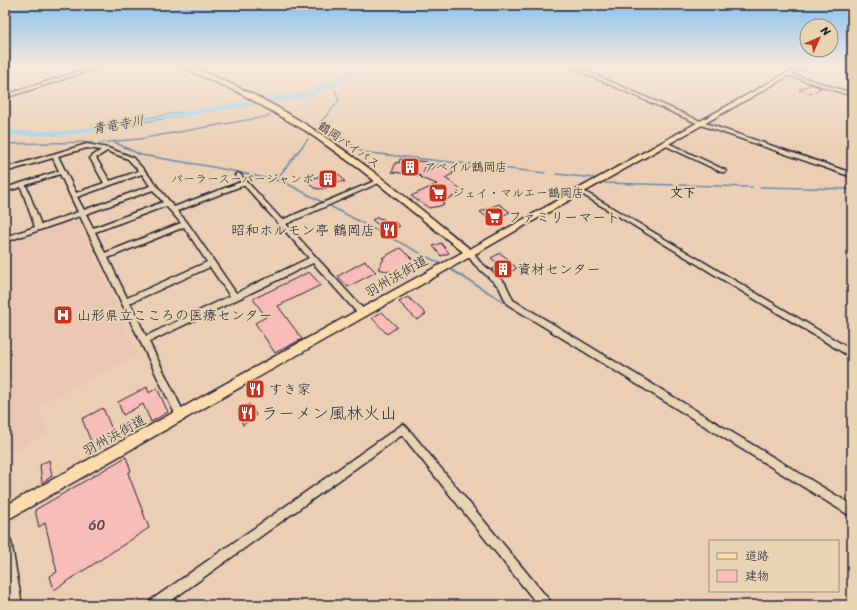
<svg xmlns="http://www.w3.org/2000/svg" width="857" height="610" font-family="Sriracha,'Klee One',sans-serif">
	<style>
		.built { fill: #ebc6b3 }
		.water { fill: #97d5f8; stroke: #688dac }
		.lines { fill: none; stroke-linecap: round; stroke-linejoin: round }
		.stream-far1 { stroke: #688dac; stroke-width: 1.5 }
		.stream { stroke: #688dac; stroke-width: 2 }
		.river { fill: #97d5f8; fill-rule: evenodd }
		.building { fill: #f8bcb9; stroke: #22223b }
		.minor-casing { stroke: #22223b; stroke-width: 3 }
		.major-casing { stroke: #22223b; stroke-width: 3 }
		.minor { fill: #e8d3b2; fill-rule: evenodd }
		.major { fill: #fcdcac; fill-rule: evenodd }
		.labels { text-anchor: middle; stroke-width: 4; stroke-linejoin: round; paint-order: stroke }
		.far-street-label { font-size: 12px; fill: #22223b; stroke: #e8d3b2 }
		.far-poi-label { font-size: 12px; fill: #22223b; stroke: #e8d3b2; text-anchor: start }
		.far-water-label { font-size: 13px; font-style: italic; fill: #343d57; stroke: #e8d3b2 }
		.far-quarter-label { font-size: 13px; font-weight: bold; fill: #22223b; stroke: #e8d3b2 }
		.poi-label { font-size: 14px; fill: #22223b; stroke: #e8d3b2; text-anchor: start }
		.street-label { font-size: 14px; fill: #22223b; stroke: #e8d3b2 }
		.near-number-label { font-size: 14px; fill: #58485a }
		.near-poi-label { font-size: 17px; fill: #22223b; stroke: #e8d3b2; text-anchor: start }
	</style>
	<rect width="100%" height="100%" fill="#ebceb3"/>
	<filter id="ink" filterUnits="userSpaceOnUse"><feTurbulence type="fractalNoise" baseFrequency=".025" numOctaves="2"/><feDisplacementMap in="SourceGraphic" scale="8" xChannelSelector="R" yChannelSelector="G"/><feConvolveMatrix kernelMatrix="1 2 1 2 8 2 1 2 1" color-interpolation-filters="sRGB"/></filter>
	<g filter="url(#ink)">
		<!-- built -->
		<path class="built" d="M73 218H76L138 355 38 405 47 433 5 455V243Z"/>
		<!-- water -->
		<path class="water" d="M181 112 182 116 100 129V126Z"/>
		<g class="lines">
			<!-- stream-far1 -->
			<path class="stream-far1" d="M333 84V86
				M335 89 339 101 320 123 362 152 545 173
				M114 142 141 155 213 167 284 182 322 202
				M99 143 139 139 270 116
				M5 144 92 142
				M556 174 594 178
				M276 180 308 139
				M605 183 752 187
				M760 187 852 189
				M328 205 441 264
				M450 269 452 270"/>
			<!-- stream -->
			<path class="stream" d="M450 269 509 305"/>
			<!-- river -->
			<path class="river" d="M362 66H371L339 83 312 96 165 119 161 117 165 115 307 92Z
				M115 123H118V127L67 135H5V131H67Z"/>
		</g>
		<!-- building -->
		<path class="building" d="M810 84 821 88 811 94 799 90Z
			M400 159 427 162 423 173 440 164 454 173 445 178 464 191 442 202 444 204 440 206 429 208 411 196 437 184 423 179 419 175 392 172 396 162 399 163Z
			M332 171 340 175 345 182 335 181V183L328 185 327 188 319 189 314 188 309 183 311 181 310 180Z
			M499 204 510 212 492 221 480 212Z
			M378 217 380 219 382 218 388 223 395 222 400 226 388 232 372 220Z
			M441 243 449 253 441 256 433 246Z
			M400 248 419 265 409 270 407 277 400 279 396 277 391 272 378 269 384 259 382 258Z
			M500 253 508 259 506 260 517 268 501 278 491 270 500 265 491 258Z
			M365 261 376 272 348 287 338 276Z
			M309 272 321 285 278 306 302 339 275 353 255 323 266 317 253 299Z
			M408 297 426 314 417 320 399 302Z
			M382 312 397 327 387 334 372 318Z
			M257 382 262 391 252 397 247 387Z
			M147 387 149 393 157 388 168 412 151 422 143 404 123 415 118 402Z
			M249 404 256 415 243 425 238 411Z
			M103 408 116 439 104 446V444L96 442 92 444 82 419Z
			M126 457 131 471 128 473 149 528 54 590 50 576 57 572 45 523 39 527 35 510Z
			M49 460 52 476 42 483 40 465Z"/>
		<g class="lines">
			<!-- minor casing -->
			<g class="minor-casing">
				<path id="minor" d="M96 66H104L5 98V95Z
					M568 66H575L705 123 852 173V177L701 125Z
					M788 73 852 93V96L788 75Z
					M666 142 725 170 726 171 725 172H721L664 145V143Z
					M87 144 108 148 132 157 145 171 174 207 241 182 235 175 238 173 240 174 282 220 377 180H381V182L286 224 366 312 367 314 366 316H360L313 263 149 342 186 417 184 420 181 421 178 420 80 216 5 242V237L35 227 21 187 5 192V188L59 171 53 158 5 172V168ZM87 148 101 150 90 158 104 183 76 193 58 156ZM107 151 128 159 139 171 110 181 96 158ZM60 174 78 212 41 225 26 185ZM142 174 150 186 84 210 77 197ZM244 185 309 258 236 293 187 222 177 211ZM153 190 163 202 93 228 86 214ZM166 206 181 223 105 253 95 232ZM184 227 207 262 127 298 108 258ZM210 267 230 296 146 336 130 303Z
					M582 190 852 350V358L580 193V191Z
					M467 251H473L479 261 505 283 513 300 852 505V517L507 304 499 287 474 264 466 253Z
					M403 424 406 426 550 601 552 605H538L402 435 165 605H148L150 601Z
					M5 535 9 537 11 541 22 605H10L5 576Z"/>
			</g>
			<!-- major casing -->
			<g class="major-casing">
				<path id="major" d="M179 66C194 66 210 75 224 81 316 120 393 187 470 249L799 66H806L5 521V506L463 252 361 170 306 131 240 93Z"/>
			</g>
			<!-- minor -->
			<use href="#minor" class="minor"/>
			<!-- major -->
			<use href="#major" class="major"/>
		</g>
	</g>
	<!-- sky -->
	<linearGradient id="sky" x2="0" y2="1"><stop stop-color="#87c1ee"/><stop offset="0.43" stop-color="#f6e9dd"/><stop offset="1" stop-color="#f6e9dd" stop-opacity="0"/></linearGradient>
	<rect width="857" height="152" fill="url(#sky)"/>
	<!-- icons -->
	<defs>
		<g id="building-square" transform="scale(1)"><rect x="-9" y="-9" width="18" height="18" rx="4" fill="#c8321e" stroke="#e8d3b2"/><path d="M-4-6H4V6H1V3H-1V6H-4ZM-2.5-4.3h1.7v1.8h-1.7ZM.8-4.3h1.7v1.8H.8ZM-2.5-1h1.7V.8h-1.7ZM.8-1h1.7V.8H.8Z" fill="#fff"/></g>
		<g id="supermarket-square" transform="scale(1)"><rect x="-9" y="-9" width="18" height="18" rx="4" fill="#c8321e" stroke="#e8d3b2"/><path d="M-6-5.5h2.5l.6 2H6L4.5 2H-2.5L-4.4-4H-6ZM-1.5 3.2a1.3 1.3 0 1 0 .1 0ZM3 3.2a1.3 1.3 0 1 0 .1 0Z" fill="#fff"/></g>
		<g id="restaurant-square" transform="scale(1)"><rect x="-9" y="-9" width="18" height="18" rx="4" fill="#c8321e" stroke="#e8d3b2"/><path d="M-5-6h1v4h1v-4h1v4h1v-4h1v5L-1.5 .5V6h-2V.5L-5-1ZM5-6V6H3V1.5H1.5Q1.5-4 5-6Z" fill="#fff"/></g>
		<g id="hospital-square" transform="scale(1)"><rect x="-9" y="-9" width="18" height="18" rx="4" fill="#c8321e" stroke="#e8d3b2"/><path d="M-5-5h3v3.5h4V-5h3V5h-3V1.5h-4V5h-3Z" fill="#fff"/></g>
	</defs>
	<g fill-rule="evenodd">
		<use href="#building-square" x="410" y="167"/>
		<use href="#building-square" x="328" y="179"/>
		<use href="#supermarket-square" x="438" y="193"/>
		<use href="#supermarket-square" x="494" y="217"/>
		<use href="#restaurant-square" x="389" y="230"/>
		<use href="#building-square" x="503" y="269"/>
		<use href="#hospital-square" x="63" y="315"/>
		<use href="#restaurant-square" x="255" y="389"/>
		<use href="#restaurant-square" x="247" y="413"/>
	</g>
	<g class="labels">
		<!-- far-street labels -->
		<g class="far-street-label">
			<text transform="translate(349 145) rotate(35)" y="4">鶴岡バイパス</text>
		</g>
		<!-- far-poi labels -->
		<g class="far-poi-label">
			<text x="424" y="171">アベイル鶴岡店</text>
			<text x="314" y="183" text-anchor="end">パーラースーパージャンボ</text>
			<text x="452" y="197">ジェイ・マルエー鶴岡店</text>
		</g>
		<!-- far-water labels -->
		<g class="far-water-label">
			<text transform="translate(118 124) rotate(-10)" y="5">青竜寺川</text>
		</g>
		<!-- far-quarter labels -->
		<g class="far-quarter-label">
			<text x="683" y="197">文下</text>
		</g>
		<!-- poi labels -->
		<g class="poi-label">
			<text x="508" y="222">ファミリーマート</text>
			<text x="375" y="235" text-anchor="end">昭和ホルモン亭 鶴岡店</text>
			<text x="517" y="274">資材センター</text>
			<text x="77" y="320">山形県立こころの医療センター</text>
			<text x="269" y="394">すき家</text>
		</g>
		<!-- street labels -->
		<g class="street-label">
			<text transform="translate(396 276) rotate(-30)" y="5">羽州浜街道</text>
			<text transform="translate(114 435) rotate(-29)" y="5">羽州浜街道</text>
		</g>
		<!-- near-number labels -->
		<g class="near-number-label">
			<text x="97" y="530">60</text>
		</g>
		<!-- near-poi labels -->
		<g class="near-poi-label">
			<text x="261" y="419">ラーメン風林火山</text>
		</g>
	</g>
	<!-- margin -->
	<rect width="857" height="610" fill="none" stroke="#e8d3b2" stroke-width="20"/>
	<rect x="10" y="10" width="837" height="590" fill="none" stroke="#22223b" stroke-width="1.5" filter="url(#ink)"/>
	<!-- legend -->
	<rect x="709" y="540" width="130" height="52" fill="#e8d3b2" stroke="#998c82"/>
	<rect x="717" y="553" width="20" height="6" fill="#fcdcac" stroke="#998c82"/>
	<text x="745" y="560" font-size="12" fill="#22223b">道路</text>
	<rect x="717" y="570" width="20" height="12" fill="#f8bcb9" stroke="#998c82"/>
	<text x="745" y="580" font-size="12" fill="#22223b">建物</text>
	<!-- north arrow -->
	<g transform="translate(819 38) rotate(45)"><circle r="19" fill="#e8d3b2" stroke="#998c82"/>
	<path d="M0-3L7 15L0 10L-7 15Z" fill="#c8321e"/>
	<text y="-6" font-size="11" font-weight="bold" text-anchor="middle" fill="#22223b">N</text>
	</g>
</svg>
